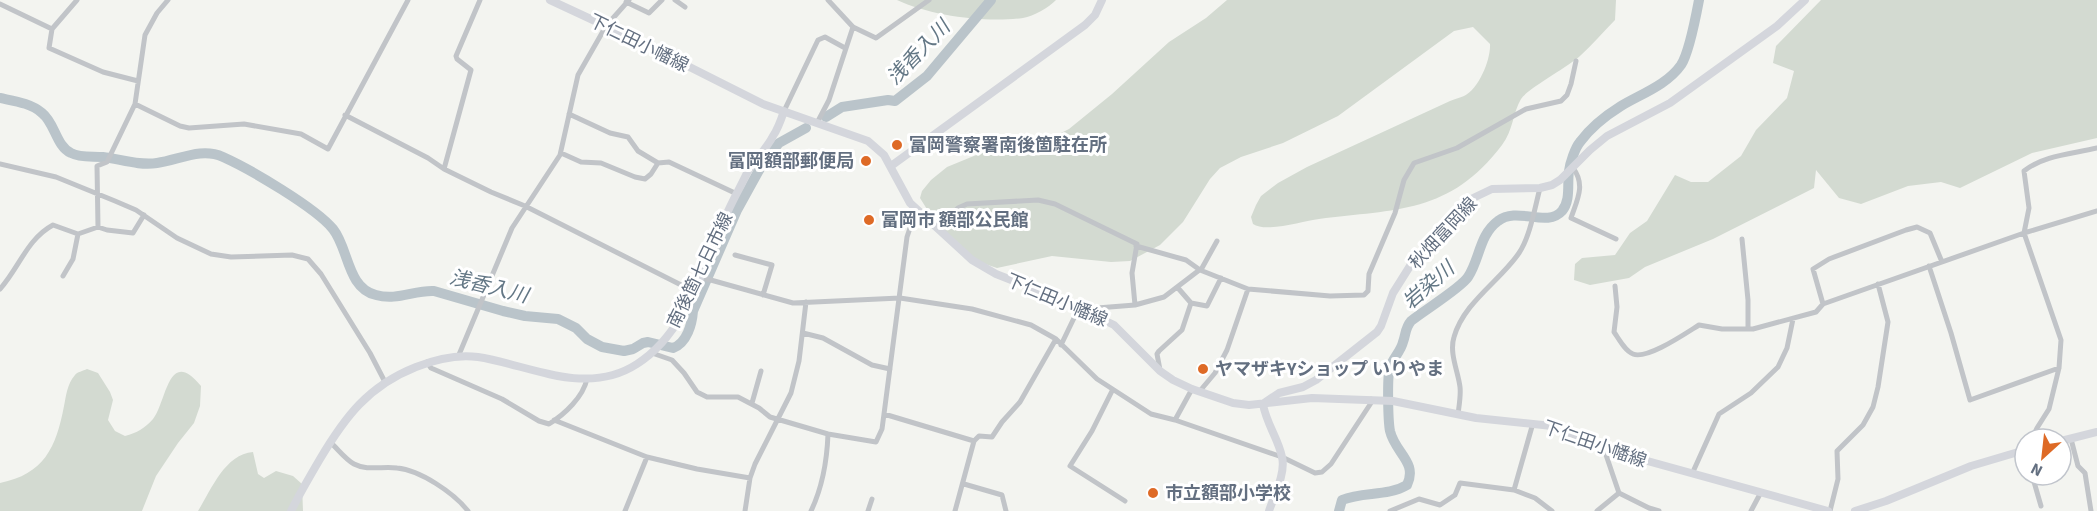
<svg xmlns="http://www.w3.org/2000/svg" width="2097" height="511" font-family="'Source Sans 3','Noto Sans JP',sans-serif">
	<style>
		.green { fill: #d3dad1 }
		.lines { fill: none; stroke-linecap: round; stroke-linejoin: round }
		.river { stroke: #bac4ca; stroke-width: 10 }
		.street { stroke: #c1c4c8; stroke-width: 5 }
		.secondary { stroke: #d4d6dc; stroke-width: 8 }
		.poi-dot { fill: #de6a26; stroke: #fff; stroke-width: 2 }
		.labels { text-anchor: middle; stroke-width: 6; stroke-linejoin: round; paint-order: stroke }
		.street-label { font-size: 18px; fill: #636f80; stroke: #fff }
		.poi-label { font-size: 18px; font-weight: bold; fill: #636f80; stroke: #fff; text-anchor: start }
		.water-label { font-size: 20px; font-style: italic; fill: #637785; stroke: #fff }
	</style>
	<rect width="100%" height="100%" fill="#f3f4f0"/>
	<!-- green -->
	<path class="green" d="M897 0H1056C1048 8 1034 16 1023 18 986 23 931 16 897 0Z
		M1227 0H1616L1615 20C1603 32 1592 45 1580 56 1568 67 1527 89 1521 99 1513 112 1513 131 1502 145 1450 214 1396 209 1319 219 1303 221 1266 233 1253 224L1251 217 1256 205 1261 196 1278 183 1307 167 1450 101C1454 99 1460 98 1464 96 1479 89 1491 59 1490 44L1473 27 1454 31 1338 116 1283 143 1241 157 1220 168 1210 179 1183 222 1160 245 1130 261 1111 262 1052 256 997 268 979 262 943 235 920 198 922 191 931 180 947 167 986 151 1016 144 1041 143 1069 129 1112 94 1169 42 1206 18Z
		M1821 0H2097V138L2032 153 1960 188 1941 182 1908 186 1861 204 1839 198 1816 170 1814 188 1713 239 1645 267 1629 278 1590 285 1574 280 1575 264 1582 258 1615 255 1630 233 1647 221 1675 175 1691 182H1708L1741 156 1756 130 1787 98 1794 71 1773 63 1776 46Z
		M87 369 98 373 110 392 113 400 108 420 115 431 125 436C137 433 145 428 153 419 167 401 168 346 201 386L200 406 194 423 178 443 156 476 142 511H0V483C44 474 56 448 64 406 66 396 67 384 75 375 77 372 83 371 87 369Z
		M253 452 258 474 264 478 276 471 293 476 302 484 303 511H198C211 490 225 454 253 452Z"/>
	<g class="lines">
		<!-- river -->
		<path class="river" d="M0 98C14 101 31 103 42 113 55 123 56 146 71 153 80 158 93 156 103 157 120 159 139 166 157 163 179 160 201 147 223 157 250 169 316 208 333 229 349 249 347 288 376 295 397 301 414 290 434 291L503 311 525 316 558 319 576 328 587 339 602 347 624 351 633 349 643 343 648 342 673 348C687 343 692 324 693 311L737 210 763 163 779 143 806 128
			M826 117 842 107 888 100 895 101 927 76 991 0
			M1339 511 1342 500C1363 491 1387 497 1407 485 1418 462 1395 453 1390 431 1388 421 1387 375 1390 367 1393 358 1401 351 1403 342 1406 334 1405 328 1411 321 1423 311 1461 288 1468 277 1480 259 1479 235 1498 221 1517 206 1547 228 1562 211 1571 200 1567 184 1569 171 1570 163 1575 148 1580 142 1591 127 1605 116 1621 106 1641 94 1667 85 1681 65 1689 53 1696 16 1699 0"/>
		<!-- street -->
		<path class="street" d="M675 0 685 7
			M828 0 853 27 876 38 929 0
			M626 2 649 13 662 0
			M0 4 52 29 49 48 103 72 138 81
			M52 29 77 0
			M135 104 180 126 189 128 244 124 301 134 328 149 408 0
			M784 111 818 40 825 37 845 48
			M569 114 610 133 628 137 638 151 658 163
			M345 115 428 158 444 169 491 192 525 206 693 291
			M817 123 829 100 853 27
			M561 153 581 162 601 163 635 177 645 179 651 174 658 163 669 162 737 194
			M0 164 56 177 115 201 136 210 177 238 211 254 231 257 292 255 308 259 321 274 370 353 385 382
			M1573 168C1586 185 1577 200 1571 218L1616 239
			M444 169 471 70 457 59 456 56 480 0
			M98 227 97 166 107 162 135 104 145 35 157 13 168 0
			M937 229 958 208 967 204 1038 200 1055 204 1137 244 1132 273 1135 305
			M1742 239 1748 300V329
			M1136 246 1186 260 1200 270 1248 289 1330 296 1364 295 1368 291 1369 274 1395 213 1404 180 1414 163 1457 148 1526 109 1561 101 1567 95 1571 84 1576 61
			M735 255 772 265 763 295
			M1929 266 1951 333 1970 400 2059 368
			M63 276 73 259 78 234
			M700 277 793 303 900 298 972 309 1031 325 1056 339 1097 379 1151 414 1175 420 1282 457 1315 473 1322 472 1331 464 1371 403V399
			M1615 286 1617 307 1614 332C1619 339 1625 351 1633 354 1647 360 1686 333 1699 325L1722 329H1753L1816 312 1823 304 2024 233 2097 211
			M1178 288 1191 303
			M0 289C19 268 27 239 53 225L78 234 98 227 107 230 133 233 144 215
			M1823 304 1813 269 1829 259 1906 230 1917 227 1930 233 1942 262
			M1089 312 1097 308 1135 305 1164 297 1202 268 1217 241
			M803 333 823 338 872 365 890 369
			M1061 345 1074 318 1082 309
			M652 353 672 360 684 373 697 392 707 397H738L759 408 770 417 828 434 876 442 882 429 884 414 907 237 916 210
			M458 357 512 228 560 155 578 75 606 26 629 0
			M427 362 431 368 502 399 539 421 549 424C565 414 583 397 587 379
			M1160 370 1157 354 1159 351 1182 330 1191 303 1207 306 1221 278
			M1112 391 1092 431 1070 466 1125 501
			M1199 392 1215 373 1227 350 1248 289
			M752 403 761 371
			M884 414 974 441
			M1458 414C1459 406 1461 396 1460 387 1458 371 1449 353 1454 337 1464 302 1500 281 1519 253 1530 237 1535 207 1540 188
			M554 420 647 457 697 469 750 478
			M1175 420 1192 389
			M2032 439 2037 428 2049 409 2059 368 2061 340 2024 233 2029 208 2024 171C2044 155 2073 154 2097 148
			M2071 439 2078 466 2085 473 2091 511
			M330 442C338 449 345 459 354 464 367 471 383 466 397 468 420 470 454 493 468 511
			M1604 449 1619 493 1649 508 1659 511
			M1692 474 1719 414 1751 393 1778 367 1787 348 1793 319
			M2032 475 2041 506
			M964 484 1002 495 1006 511
			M1514 490 1535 498 1552 511
			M625 511 647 457
			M745 511 750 478 755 464 791 393 799 361 806 302
			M811 511C823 486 827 461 828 434
			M868 511 872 499
			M955 511 974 441 979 436 992 437 1002 422 1020 402 1056 339
			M1390 511 1419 499 1440 505 1455 495 1460 483 1514 490 1533 423
			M1597 511 1619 493
			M1751 511 1760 494
			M1830 511 1838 479 1837 451 1863 425 1873 407 1878 387 1888 322 1878 284"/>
		<!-- secondary -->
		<path class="secondary" d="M550 0 638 41 763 104 868 141 884 155 910 203 972 260 996 274 1065 301 1114 325 1160 371 1173 380 1192 389 1233 403 1249 405 1312 398 1393 401 1476 418 1552 426 1573 434 1604 449 1828 511
			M891 166 1085 25 1095 15 1102 0
			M1264 403 1279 393 1303 387 1316 380 1377 332 1381 326 1393 293 1410 266 1469 200 1492 189 1540 188 1552 185 1560 180 1590 150 1607 136 1670 103 1777 26 1805 0
			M1263 404C1266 423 1278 438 1282 457 1286 473 1274 496 1269 511
			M2061 441 2097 432
			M291 511C300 493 310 476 320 459 345 417 368 386 416 367 436 359 456 354 478 357 530 365 586 397 637 364 686 333 702 269 725 218 731 203 740 188 747 173 754 160 766 150 773 136 778 129 781 120 784 111
			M1855 511 1886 501 1971 466 2025 450"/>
	</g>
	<!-- markers -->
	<g class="poi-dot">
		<circle cx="897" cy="145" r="6"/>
		<circle cx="866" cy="161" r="6"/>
		<circle cx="869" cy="220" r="6"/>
		<circle cx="1203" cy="369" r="6"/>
		<circle cx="1153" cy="493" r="6"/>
	</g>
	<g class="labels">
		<!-- street labels -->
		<g class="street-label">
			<text transform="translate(639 43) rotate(26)" y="6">下仁田小幡線</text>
			<text transform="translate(1443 233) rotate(-47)" y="6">秋畑富岡線</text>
			<text transform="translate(700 270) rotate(-64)" y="6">南後箇七日市線</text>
			<text transform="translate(1057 300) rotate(23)" y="6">下仁田小幡線</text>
			<text transform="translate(1595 444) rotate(19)" y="6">下仁田小幡線</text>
		</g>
		<!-- poi labels -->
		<g class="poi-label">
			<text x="909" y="151">富岡警察署南後箇駐在所</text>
			<text x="854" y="167" text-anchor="end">富岡額部郵便局</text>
			<text x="881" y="226">富岡市 額部公民館</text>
			<text x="1215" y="375">ヤマザキYショップ いりやま</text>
			<text x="1165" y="499">市立額部小学校</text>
		</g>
		<!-- water labels -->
		<g class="water-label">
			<text transform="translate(918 52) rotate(-46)" y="7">浅香入川</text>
			<text transform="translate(1428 285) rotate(-41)" y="7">岩染川</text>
			<text transform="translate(489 286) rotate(14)" y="7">浅香入川</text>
		</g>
	</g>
	<!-- north arrow -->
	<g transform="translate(2043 457) rotate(207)"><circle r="28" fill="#ffffff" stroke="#c1c5cc" stroke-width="1.5"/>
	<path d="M0-4.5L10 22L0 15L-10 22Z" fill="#de6a26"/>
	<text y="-9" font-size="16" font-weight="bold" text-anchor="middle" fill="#636f80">N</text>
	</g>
</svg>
